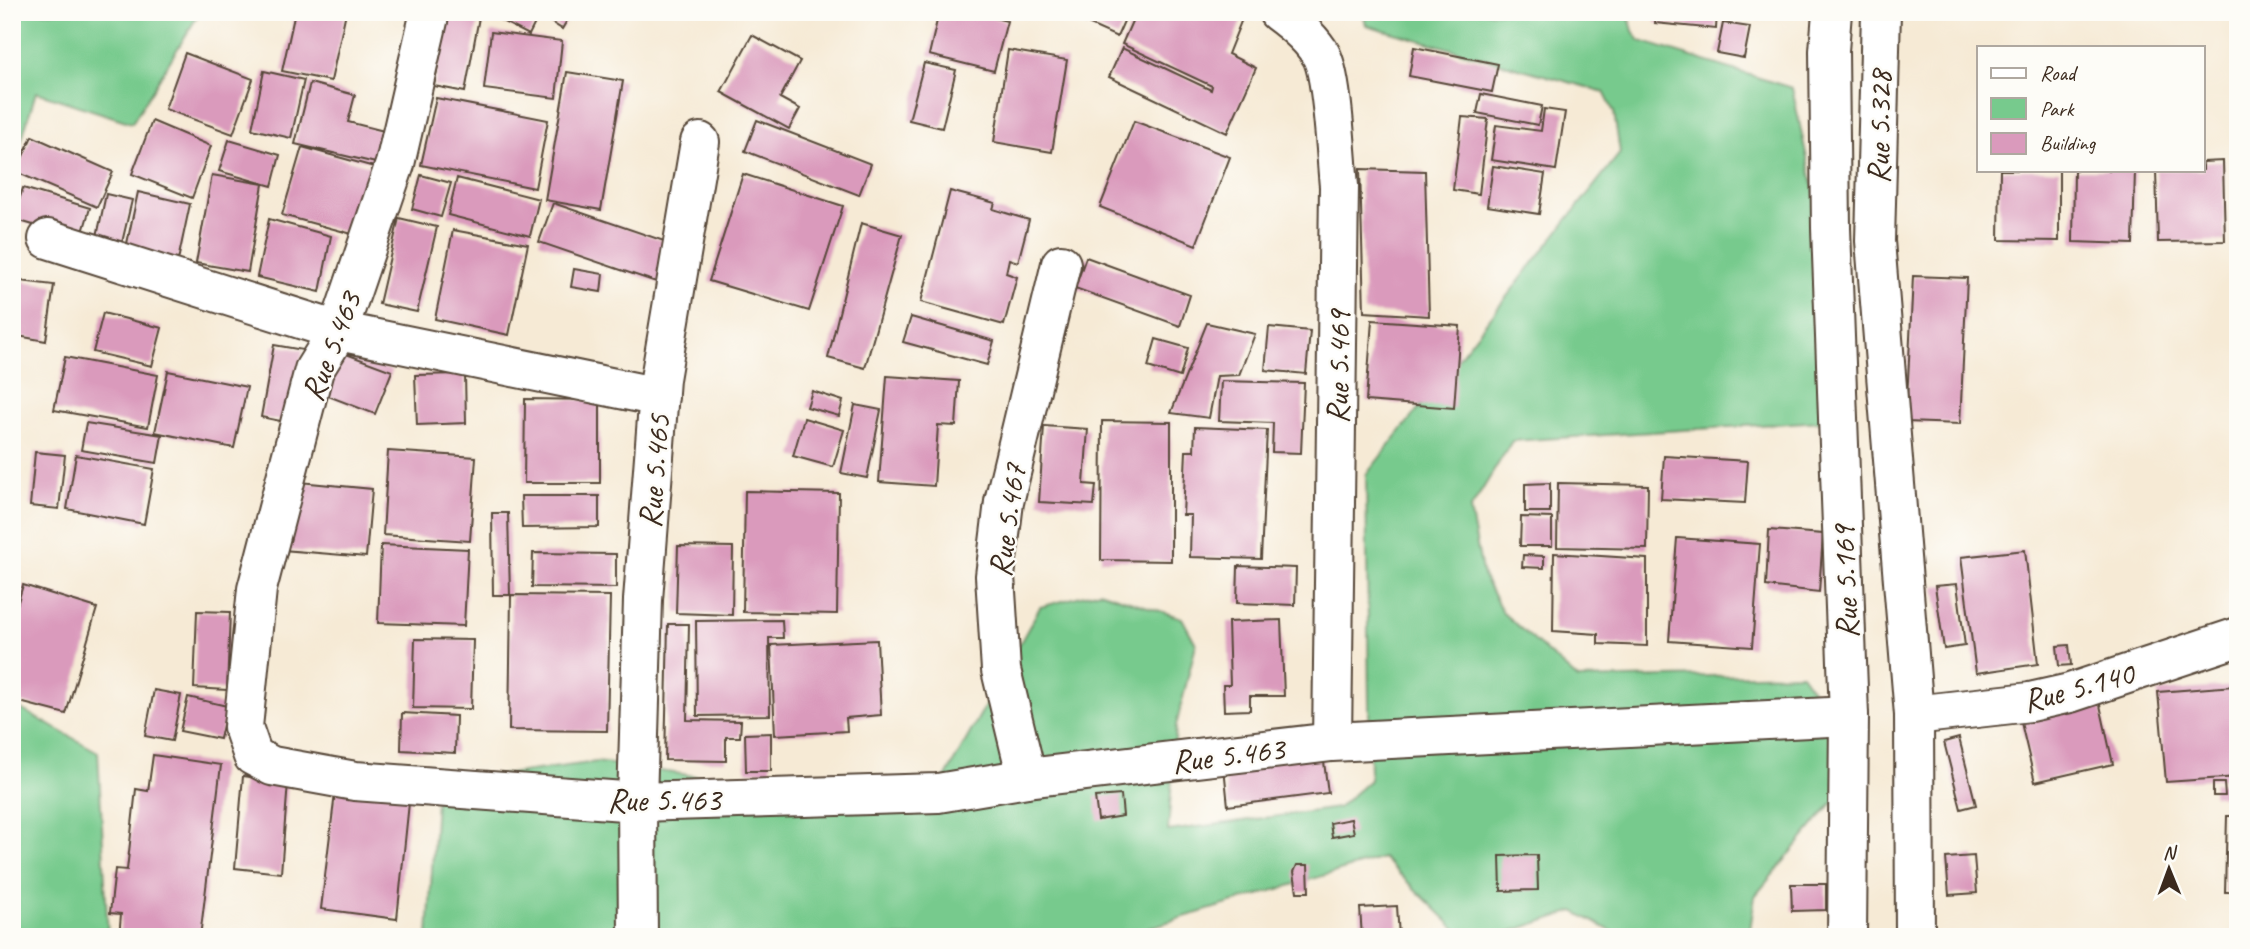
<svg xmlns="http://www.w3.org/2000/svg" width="2250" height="949" font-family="Caveat,sans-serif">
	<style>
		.green { fill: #77ca8d; stroke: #597a56; stroke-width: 2 }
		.building { fill: #da9abc }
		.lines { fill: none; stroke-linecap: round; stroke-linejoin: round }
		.street-casing { stroke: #574739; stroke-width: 42 }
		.secondary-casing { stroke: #574739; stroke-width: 42 }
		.street { stroke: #fff; stroke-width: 38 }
		.secondary { stroke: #fff; stroke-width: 38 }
		.labels { text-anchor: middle; stroke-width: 5; stroke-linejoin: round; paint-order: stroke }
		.street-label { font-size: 33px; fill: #3b2a1e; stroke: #fdfcf7 }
	</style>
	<rect width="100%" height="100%" fill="#fdfcf7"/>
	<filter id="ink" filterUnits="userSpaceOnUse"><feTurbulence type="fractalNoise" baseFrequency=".0143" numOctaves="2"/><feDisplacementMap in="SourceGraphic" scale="14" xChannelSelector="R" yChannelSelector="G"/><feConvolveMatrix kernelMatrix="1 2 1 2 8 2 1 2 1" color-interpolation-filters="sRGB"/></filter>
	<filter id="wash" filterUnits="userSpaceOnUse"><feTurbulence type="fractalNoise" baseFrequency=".00686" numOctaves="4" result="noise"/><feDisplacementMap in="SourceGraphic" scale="28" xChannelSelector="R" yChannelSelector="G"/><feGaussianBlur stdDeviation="1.57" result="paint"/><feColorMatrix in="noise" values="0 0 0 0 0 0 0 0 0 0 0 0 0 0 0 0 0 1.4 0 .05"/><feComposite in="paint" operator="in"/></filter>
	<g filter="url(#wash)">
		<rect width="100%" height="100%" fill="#f6ead5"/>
		<!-- green -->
		<path class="green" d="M12 12H200L132 123 36 92 17 155 12 153Z
			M1363 12H1628L1633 31 1640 41 1792 88 1855 383 1837 420 1512 441 1470 510 1483 576 1503 613 1578 679 1801 674 1826 709 1843 790 1755 896 1749 937H1622L1574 911 1494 937H1464L1383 858 1117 937H428L436 800 449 782 597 762 928 809 1040 607 1099 591 1182 618 1196 644 1176 726 1168 831 1338 808 1370 780 1366 475 1620 153 1614 112 1604 92 1366 25Z
			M12 704 98 752 108 937H12Z"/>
		<g id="blocks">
			<!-- building -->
			<path class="building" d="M295 12H346L331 81 282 71Z
				M448 12H480L465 92 434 86Z
				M504 12H516L535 23 529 35 500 20Z
				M535 12H572L562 29Z
				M939 12H970L1007 21 994 71 929 55Z
				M1061 12H1128L1117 37Z
				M1136 12 1244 14 1228 54 1256 68 1227 133 1109 77 1122 48 1211 90 1212 86 1122 44Z
				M1656 12H1717L1716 29 1655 23Z
				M1723 23 1750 27 1744 58 1717 53Z
				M491 32 562 41 556 98 484 89Z
				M752 35 800 61 780 98 800 109 789 129 721 92Z
				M1414 47 1498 64 1492 92 1409 76Z
				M1008 50 1067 60 1052 152 994 142Z
				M185 53 253 79 233 134 165 109Z
				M924 63 956 70 942 128 909 120Z
				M264 71 304 80 291 138 252 129Z
				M567 72 623 81 601 210 545 200Z
				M310 83 355 95 348 122 388 132 380 164 295 144Z
				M1481 94 1542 106 1538 125 1477 113Z
				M436 98 548 120 535 188 421 165Z
				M1544 109 1565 112 1556 170 1491 160 1496 125 1541 131Z
				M1462 117 1488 119 1479 194 1453 190Z
				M757 120 871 164 859 195 745 151Z
				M152 121 211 146 192 198 132 174Z
				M1134 121 1230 157 1196 245 1100 207Z
				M32 136 113 172 97 207 16 172Z
				M229 140 280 155 272 186 219 171Z
				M302 147 385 170 367 238 282 215Z
				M2223 161 2225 241 2158 242 2156 170H2203V162Z
				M1493 166 1545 174 1539 214 1487 206Z
				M1360 169 1425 171 1429 316 1364 312Z
				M2000 170H2059V241L1999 240Z
				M2074 170H2135L2133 244 2073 242Z
				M743 174 843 206 809 311 709 281Z
				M212 175 263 184 248 272 196 263Z
				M421 175 451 183 441 217 412 209Z
				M457 178 539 199 530 236 448 215Z
				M23 188 90 208 81 239 13 219Z
				M950 191 995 203 993 209 1029 220 1018 262 1009 259 1006 273 1017 277 1004 325 921 302Z
				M138 192 190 204 177 265 125 253Z
				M106 194 132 200 120 251 95 246Z
				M553 203 673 244 659 283 539 242Z
				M399 218 437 227 417 312 379 304Z
				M269 219 331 236 320 292 257 277Z
				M861 223 902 235 865 368 828 358Z
				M453 230 528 244 509 335 435 319Z
				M1086 257 1190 295 1180 326 1075 288Z
				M574 269 603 274 601 292 571 287Z
				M1913 276 1967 278 1960 424 1906 422Z
				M12 280 54 285 46 341 12 335Z
				M103 313 162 328 152 366 93 352Z
				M911 317 994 341 987 365 903 342Z
				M1372 320 1460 326 1454 408 1366 401Z
				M1207 323 1255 334 1239 375 1217 376 1209 418 1171 413Z
				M1269 327 1310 331 1306 374 1265 370Z
				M1156 339 1188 348 1180 377 1148 367Z
				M274 345 303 350 290 423 261 417Z
				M330 348 392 371 375 414 315 391Z
				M65 357 158 375 148 427 54 410Z
				M168 371 247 387 234 448 155 432Z
				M465 374 466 423 417 425 415 375Z
				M887 376 959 381 956 426 938 425 934 486 879 482Z
				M1221 381 1304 383 1301 453 1272 452 1273 423 1219 421Z
				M812 391 843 401 839 416 807 407Z
				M525 399 600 400V483H524Z
				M855 405 881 410 867 478 841 473Z
				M804 418 844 430 833 467 793 456Z
				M1102 421 1171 422V561L1101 560Z
				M86 423 162 435 157 463 81 450Z
				M1044 426 1088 429 1084 484 1096 485 1094 505 1039 502Z
				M1195 427 1267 430 1261 559 1190 557 1191 515H1183L1186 451H1194Z
				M388 451 476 457 470 541 383 535Z
				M35 452 65 455 59 509 30 506Z
				M76 455 154 469 144 524 67 509Z
				M1664 456 1748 461 1745 503 1661 499Z
				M289 481 372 489 366 557 283 550Z
				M1550 483V512H1525V484Z
				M1558 483 1648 485 1647 549 1557 547Z
				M745 491 839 493 837 614 743 612Z
				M521 496H599V527L522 528Z
				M492 513H508L510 595H493Z
				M1521 517 1552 518V546H1520Z
				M1769 530 1823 534 1819 592 1766 586Z
				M1677 538 1760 544 1752 647 1669 641Z
				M381 545 468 549 464 626 378 623Z
				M678 546 733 547 732 615 676 613Z
				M2025 550 2038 664 1976 673 1961 557Z
				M533 553 616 554V588L532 587Z
				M1554 553 1647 559V646L1598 644V634L1553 631Z
				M1523 555 1544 556V568L1522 567Z
				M1238 566 1296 568 1295 605 1237 603Z
				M1957 584 1965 646 1944 649 1935 586Z
				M23 585 97 608 66 714 12 700V622Z
				M511 595 610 596 607 731 509 730Z
				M197 611 230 612 227 690 194 688Z
				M782 620 783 638H769L770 715 697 716 696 621Z
				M1281 620 1284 696H1250V710L1224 711 1223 685H1230L1228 622Z
				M668 624H689L687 720 741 721 740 737H726V761L665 760Z
				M415 639 473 640 471 709 413 708Z
				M877 640 881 715 846 718 847 731 775 735 771 645Z
				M2069 645 2071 665 2059 666 2057 646Z
				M2234 686 2238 777 2166 782 2158 692Z
				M154 690 181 695 172 741 145 736Z
				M2098 696 2113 764 2035 782 2019 714Z
				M188 697 227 706 220 739 180 731Z
				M402 713 456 716 455 753 401 750Z
				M771 733V771H746L745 734Z
				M1959 738 1976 805 1961 809 1944 742Z
				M1323 754 1328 793 1228 806 1224 767Z
				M153 755 221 765 200 937H119L121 914 110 913 115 869 127 870 136 789 148 791Z
				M243 776 288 782 281 873 235 868Z
				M2213 783H2224L2225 796H2213Z
				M336 785 410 793 397 919 321 909Z
				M1121 795 1123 816 1098 820 1095 797Z
				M2227 816H2238V892H2225Z
				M1351 819 1354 833 1332 837 1330 823Z
				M1537 855 1538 890 1501 891 1500 856Z
				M1974 856 1977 893 1949 895 1946 858Z
				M1297 865H1308L1309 892H1297L1294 872Z
				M1791 884H1826V910L1792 911Z
				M1397 906 1399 937H1362L1360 908Z"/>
		</g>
	</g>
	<g filter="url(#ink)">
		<use href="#blocks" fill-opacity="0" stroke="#574739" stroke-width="2"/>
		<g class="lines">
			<!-- street casing -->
			<g class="street-casing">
				<path id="street" d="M430 12 395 164 338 331 314 370 257 589 243 727 253 756 272 766 355 781 637 802 938 793 1027 778 1332 742 1849 716
					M1278 12C1293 23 1312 39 1321 55 1333 77 1336 158 1339 186L1332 742
					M48 239 338 331 659 397
					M1914 715 2030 702 2070 693 2238 637
					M1027 778 1001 670 995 576 1004 502 1061 264
					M638 937 637 802 643 600 660 379 700 142"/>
			</g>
			<!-- secondary casing -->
			<g class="secondary-casing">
				<path id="secondary" d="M1832 12 1829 51 1831 228 1849 716 1847 937
					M1881 12 1875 241 1914 715 1915 937"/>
			</g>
			<!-- street -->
			<use href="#street" class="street"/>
			<!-- secondary -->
			<use href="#secondary" class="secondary"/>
		</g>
	</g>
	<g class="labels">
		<!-- street labels -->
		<g class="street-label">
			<text transform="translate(1878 127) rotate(-89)" y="12">Rue 5.328</text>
			<text transform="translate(330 346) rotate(-69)" y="12">Rue 5.463</text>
			<text transform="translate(1337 367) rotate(-89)" y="12">Rue 5.469</text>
			<text transform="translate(653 471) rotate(-85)" y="12">Rue 5.465</text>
			<text transform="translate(1006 520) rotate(-82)" y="12">Rue 5.467</text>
			<text transform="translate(1844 582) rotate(-92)" y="12">Rue 5.169</text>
			<text transform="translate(2078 686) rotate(-15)" y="12">Rue 5.140</text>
			<text transform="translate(1228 754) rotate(-7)" y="12">Rue 5.463</text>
			<text x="664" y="811">Rue 5.463</text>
		</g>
	</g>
	<!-- margin -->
	<rect width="2250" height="949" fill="none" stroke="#fdfcf7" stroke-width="42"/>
	<!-- legend -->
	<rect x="1977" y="46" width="228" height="126" fill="#fdfcf7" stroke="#afa8a0" stroke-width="2"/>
	<rect x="1991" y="68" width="35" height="10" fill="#ffffff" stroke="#afa8a0" stroke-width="2"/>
	<text x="2040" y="80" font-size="21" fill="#3b2a1e">Road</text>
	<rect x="1991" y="98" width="35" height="21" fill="#77ca8d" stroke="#afa8a0" stroke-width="2"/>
	<text x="2040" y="116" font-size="21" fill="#3b2a1e">Park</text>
	<rect x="1991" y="133" width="35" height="21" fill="#da9abc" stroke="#afa8a0" stroke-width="2"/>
	<text x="2040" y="150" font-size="21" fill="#3b2a1e">Building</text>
	<!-- north arrow -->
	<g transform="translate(2169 869) rotate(359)" stroke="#fdfcf7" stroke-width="5" paint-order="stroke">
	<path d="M0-5L12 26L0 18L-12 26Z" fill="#3b2a1e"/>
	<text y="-10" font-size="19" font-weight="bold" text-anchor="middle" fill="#3b2a1e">N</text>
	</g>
</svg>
